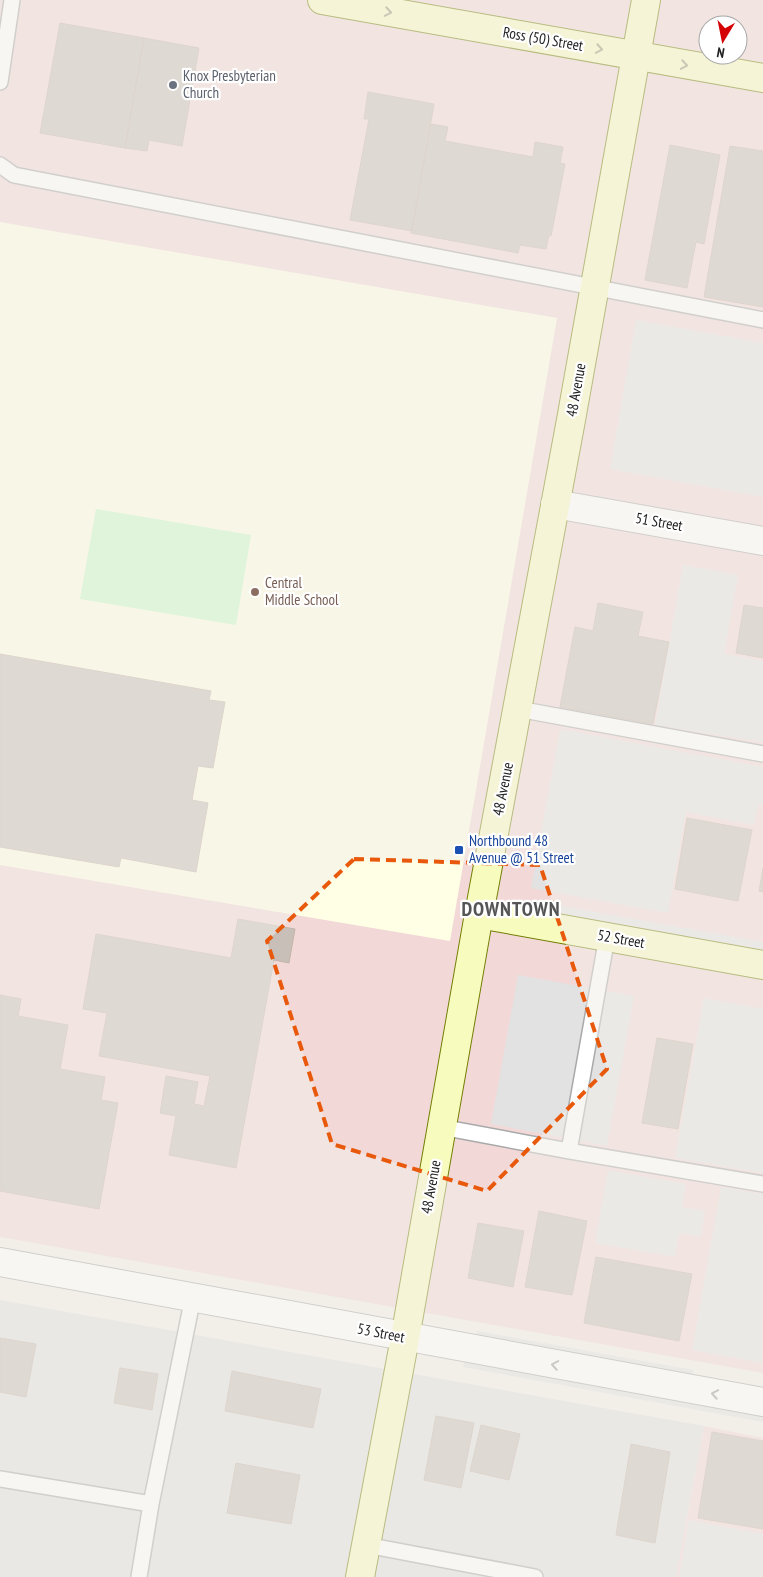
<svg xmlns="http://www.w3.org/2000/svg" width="763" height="1577" font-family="'PT Sans Narrow',sans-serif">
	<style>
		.residential { fill: #e0dfdf }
		.commercial { fill: #f2d9d8; fill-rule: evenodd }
		.education { fill: #ffffe5 }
		.park { fill: #c7fbca }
		.parking { fill: #e2e2e2 }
		.building { fill: #c7bfb8; stroke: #c4b5aa }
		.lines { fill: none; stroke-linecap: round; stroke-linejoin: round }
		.lane-casing { stroke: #a9a9a9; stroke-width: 18 }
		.street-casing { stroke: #a9a9a9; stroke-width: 30 }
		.secondary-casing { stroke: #727e03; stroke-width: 30 }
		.lane { stroke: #fff; stroke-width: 15 }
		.street { stroke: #fff; stroke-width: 28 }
		.secondary { stroke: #f8fbbe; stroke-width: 28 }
		.oneway { stroke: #989978 }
		.oneway2 { stroke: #9c9c9c }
		.marked { fill: none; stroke: #e8590c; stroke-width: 4; stroke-dasharray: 10 6; stroke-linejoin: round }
		.worship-dot { fill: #6b7280; stroke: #fff; stroke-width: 2 }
		.education-dot { fill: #8d6e63; stroke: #fff; stroke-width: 2 }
		.transit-dot { fill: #1a4fb4; stroke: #fff; stroke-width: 2 }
		.labels { text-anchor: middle; stroke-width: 4.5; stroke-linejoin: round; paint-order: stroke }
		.street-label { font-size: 15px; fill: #222; stroke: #fff }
		.worship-label { font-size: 15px; fill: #5b616d; stroke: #fff; text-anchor: start }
		.education-label { font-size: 15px; fill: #785e54; stroke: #fff; text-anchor: start }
		.transit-label { font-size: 15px; fill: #164399; stroke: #fff; text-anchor: start }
		.district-label { font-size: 20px; font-weight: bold; letter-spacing: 1px; fill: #555; stroke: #fff }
	</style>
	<rect width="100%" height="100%" fill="#f2efe9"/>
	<!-- residential -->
	<path class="residential" d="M0 1300 704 1426 676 1577H0Z"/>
	<!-- commercial -->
	<path class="commercial" d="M0 0H763V1373L0 1237ZM708 25H738V55H708Z
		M704 1426 763 1438V1577H676Z"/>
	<!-- education -->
	<path class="education" d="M0 222 557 318 450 941 0 865Z"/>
	<!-- park -->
	<path class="park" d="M96 509 251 535 236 625 80 599Z"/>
	<!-- parking -->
	<path class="parking" d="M636 320 763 343V497L610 469Z
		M683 565 738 575 724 654 763 661V742L655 725Z
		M560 729 763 767V805H758L754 825 686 812 668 913 531 888Z
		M550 904 763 942V953L549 914Z
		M518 975 634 996 607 1146 491 1124Z
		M704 998 763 1009V1173L675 1158Z
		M608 1170 686 1184 682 1207 705 1211 701 1237 679 1233 675 1257 595 1243Z
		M721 1187 763 1194 762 1363 692 1350Z
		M477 1331 693 1370 692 1380 475 1341Z
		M465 1357 763 1412V1422L463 1367Z
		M689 1520 763 1534V1577H679Z"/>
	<!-- building -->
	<path class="building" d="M60 23 144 38 125 148 40 133Z
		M144 38 199 48 182 146 149 140 147 151 125 148Z
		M368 92 434 104 412 231 350 220 369 119H364Z
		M431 124 448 127 445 141 533 157 535 142 563 147 560 163 565 164 551 236 549 235 546 249 520 245 518 253 411 233Z
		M670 145 720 155 704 244 696 242 687 288 645 280Z
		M730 146 763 151V307L704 297Z
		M598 603 643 612 638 636 669 642 653 724 560 707 575 627 593 631Z
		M744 605 763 608V658L736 653Z
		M0 654 211 691 209 700 225 702 213 768 198 766 192 800 208 803 196 872 121 858 119 867 0 847Z
		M687 818 752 830 738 901 675 889Z
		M763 868V892L759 891Z
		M238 919 295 929 289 963 274 960 236 1168 169 1155 176 1116 160 1113 166 1076 198 1082 194 1104 204 1106 210 1076 99 1056 107 1013 83 1009 96 934 231 958Z
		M0 995 21 999 18 1016 68 1025 60 1069 105 1077 101 1100 118 1103 99 1209 0 1191Z
		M657 1038 693 1044 678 1129 642 1123Z
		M539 1211 587 1221 572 1295 525 1287Z
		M478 1223 524 1231 513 1287 468 1278Z
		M596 1257 692 1274 679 1341 584 1323Z
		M0 1338 36 1344 26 1397 0 1392Z
		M120 1368 158 1374 152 1410 114 1403Z
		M232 1371 321 1389 313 1428 225 1411Z
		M436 1416 474 1423 461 1488 424 1480Z
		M481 1425 520 1434 509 1480 470 1471Z
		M712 1432 763 1441V1529L698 1518Z
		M631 1444 670 1452 655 1543 616 1535Z
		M236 1463 300 1475 291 1524 227 1513Z"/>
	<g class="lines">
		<!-- lane casing -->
		<g class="lane-casing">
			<path id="lane" d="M0 82 12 0
				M0 165 14 175 763 320
				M518 709 763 754
				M441 1127 569 1151 763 1184
				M569 1151 607 937
				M0 1479 151 1504
				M366 1545 535 1577
				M139 1577 151 1504 193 1297"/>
		</g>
		<!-- street casing -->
		<g class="street-casing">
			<path id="street" d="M555 504 763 541
				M0 1262 763 1402"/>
		</g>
		<!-- secondary casing -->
		<g class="secondary-casing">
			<path id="secondary" d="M322 0 763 78
				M479 914 763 965
				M360 1577 405 1338 479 914 571 420 646 0"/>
		</g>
		<!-- lane -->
		<use href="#lane" class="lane"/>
		<!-- street -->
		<use href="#street" class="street"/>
		<!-- secondary -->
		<use href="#secondary" class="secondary"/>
	</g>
	<!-- one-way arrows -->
	<defs><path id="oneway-chevron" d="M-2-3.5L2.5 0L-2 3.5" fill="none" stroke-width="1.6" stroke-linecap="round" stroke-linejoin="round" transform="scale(1.25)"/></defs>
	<g class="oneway">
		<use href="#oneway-chevron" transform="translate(388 12) rotate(10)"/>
		<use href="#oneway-chevron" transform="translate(599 49) rotate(10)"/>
		<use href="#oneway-chevron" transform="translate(684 65) rotate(10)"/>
	</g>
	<g class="oneway2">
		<use href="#oneway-chevron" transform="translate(555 1365) rotate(-170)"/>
		<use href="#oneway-chevron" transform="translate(715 1394) rotate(-170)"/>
	</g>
	<!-- marked area -->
	<path d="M0 0H763V1577H0ZM354 859 540 865 607 1069 487 1191 332 1144 267 941Z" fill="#f2efe9" fill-opacity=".55" fill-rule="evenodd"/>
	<path class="marked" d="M354 859 540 865 607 1069 487 1191 332 1144 267 941Z"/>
	<!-- markers -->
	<circle class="worship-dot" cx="173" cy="85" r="5"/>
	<circle class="education-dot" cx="255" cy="592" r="5"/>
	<rect class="transit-dot" x="454" y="845" width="10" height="10" rx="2.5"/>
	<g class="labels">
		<!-- street labels -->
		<g class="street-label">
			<text transform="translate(543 39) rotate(10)" y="5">Ross (50) Street</text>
			<text transform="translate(576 390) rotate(-80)" y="5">48 Avenue</text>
			<text transform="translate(659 522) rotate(10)" y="5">51 Street</text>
			<text transform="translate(503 789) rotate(-79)" y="5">48 Avenue</text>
			<text transform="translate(621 939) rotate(10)" y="5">52 Street</text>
			<text transform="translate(431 1187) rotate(-80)" y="5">48 Avenue</text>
			<text transform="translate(381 1333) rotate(11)" y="5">53 Street</text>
		</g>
		<!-- worship labels -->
		<g class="worship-label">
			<text x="183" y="81">Knox Presbyterian<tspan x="183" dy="17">Church</tspan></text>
		</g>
		<!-- education labels -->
		<g class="education-label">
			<text x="265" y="588">Central<tspan x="265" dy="17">Middle School</tspan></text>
		</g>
		<!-- transit labels -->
		<g class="transit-label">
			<text x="469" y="846">Northbound 48<tspan x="469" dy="17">Avenue @ 51 Street</tspan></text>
		</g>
		<!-- district labels -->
		<g class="district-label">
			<text x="511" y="916">DOWNTOWN</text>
		</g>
	</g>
	<!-- north arrow -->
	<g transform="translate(723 40) rotate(190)"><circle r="24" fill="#ffffff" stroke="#a7a7a7"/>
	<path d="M0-4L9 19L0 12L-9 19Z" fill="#d40003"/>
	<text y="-8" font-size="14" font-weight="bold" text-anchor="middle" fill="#222222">N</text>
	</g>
</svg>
